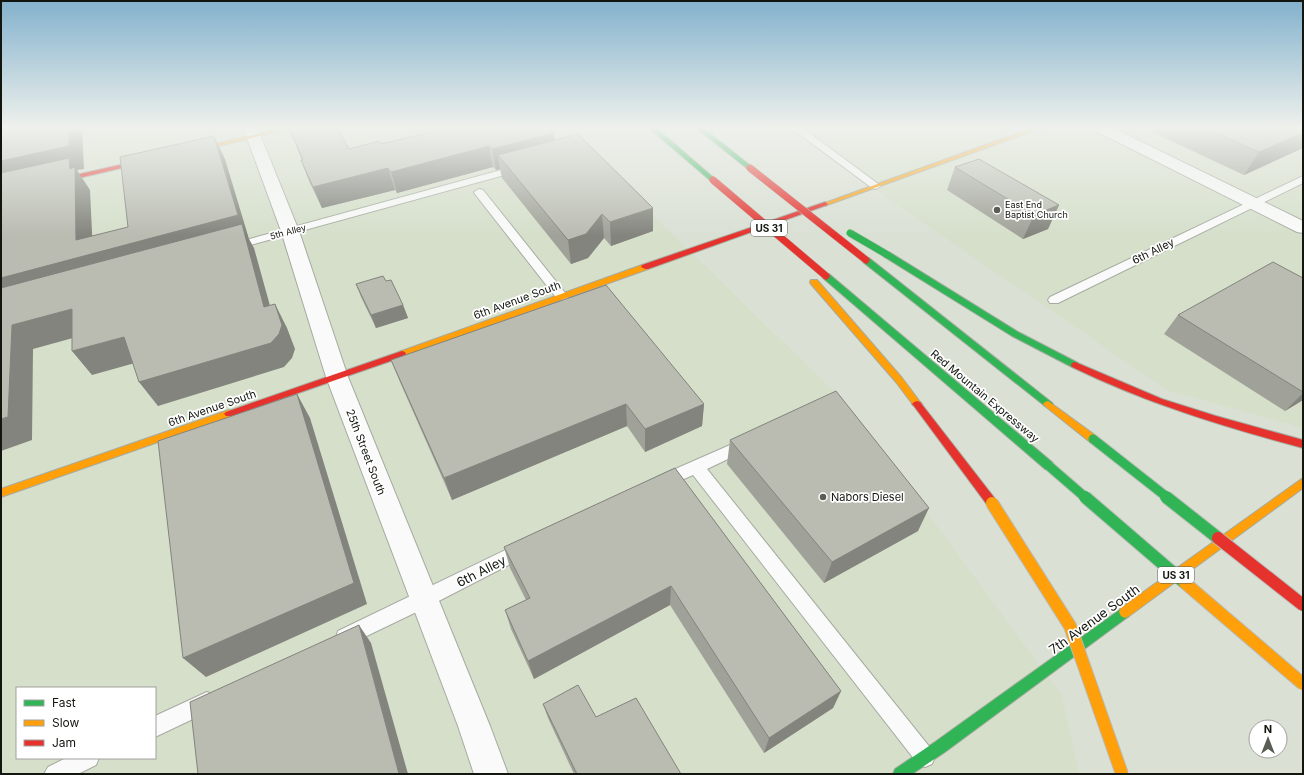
<svg xmlns="http://www.w3.org/2000/svg" width="1304" height="775" font-family="Inter,sans-serif">
	<style>
		.built { fill: #d5dfca; fill-rule: evenodd }
		.lines { fill: none; stroke-linecap: round; stroke-linejoin: round }
		.lane-casing { stroke: #a6aba1; stroke-width: 2 }
		.street-casing { stroke: #a6aba1; stroke-width: 2 }
		.fast-casing { stroke: #a6aba1; stroke-width: 2 }
		.slow-casing { stroke: #a6aba1; stroke-width: 2 }
		.jam-casing { stroke: #a6aba1; stroke-width: 2 }
		.lane { fill: #f9faf9; fill-rule: evenodd }
		.street { fill: #f9faf9; fill-rule: evenodd }
		.fast { fill: #30b455; fill-rule: evenodd }
		.slow { fill: #ff9f0a; fill-rule: evenodd }
		.jam { fill: #e5322d; fill-rule: evenodd }
		.fast-bridge-far2-casing { stroke: #b9bcb7; stroke-width: 8; stroke-linecap: butt }
		.fast-bridge-far1-casing { stroke: #b9bcb7; stroke-width: 11; stroke-linecap: butt }
		.fast-bridge-casing { stroke: #b9bcb7; stroke-width: 14; stroke-linecap: butt }
		.slow-bridge-casing { stroke: #b9bcb7; stroke-width: 14; stroke-linecap: butt }
		.jam-bridge-far1-casing { stroke: #b9bcb7; stroke-width: 8; stroke-linecap: butt }
		.jam-bridge-casing { stroke: #b9bcb7; stroke-width: 14; stroke-linecap: butt }
		.fast-bridge-far2 { stroke: #30b455; stroke-width: 7 }
		.fast-bridge-far1 { stroke: #30b455; stroke-width: 9 }
		.fast-bridge { stroke: #30b455; stroke-width: 12 }
		.slow-bridge { stroke: #ff9f0a; stroke-width: 12 }
		.jam-bridge-far1 { stroke: #e5322d; stroke-width: 7 }
		.jam-bridge { stroke: #e5322d; stroke-width: 12 }
		.wall { fill: #a0a299 }
		.shaded-wall { fill: #82847d }
		.building { fill: #babcb2; stroke: #82847d }
		.poi-dot { fill: #595d54; stroke: #fff; stroke-width: 1.5 }
		.labels { text-anchor: middle; stroke-width: 3.5; stroke-linejoin: round; paint-order: stroke }
		.far-poi-label { font-size: 9px; fill: #13160f; stroke: #fff; text-anchor: start }
		.far-street-label { font-size: 9px; fill: #13160f; stroke: #fff }
		.shield { fill: #fff; stroke: #5a5c57; stroke-width: 1 }
		.shield-label { font-size: 10px; font-weight: bold; fill: #13160f }
		.street-label { font-size: 11px; fill: #13160f; stroke: #fff }
		.poi-label { font-size: 11px; fill: #13160f; stroke: #fff; text-anchor: start }
		.near-street-label { font-size: 13px; fill: #13160f; stroke: #fff }
	</style>
	<rect width="100%" height="100%" fill="#dae0d4"/>
	<!-- built -->
	<path class="built" d="M1 127H562L848 405 1062 696 1079 774H1ZM17 688H155V758H17Z
		M784 127H1303V428L1167 390Z"/>
	<g class="lines">
		<!-- lane casing -->
		<g class="lane-casing">
			<path id="lane" d="M790 127H801L881 186 876 189 872 188Z
				M519 165 523 166 524 168 523 170 236 249H228L226 247 228 245Z
				M1303 176V183L1058 303H1050L1048 300 1050 297Z
				M479 189 483 190 566 294 568 297 566 300H558L475 194 474 192Z
				M746 438 751 440 754 444 751 448 707 469 932 750 935 757 932 764 925 767 918 764 693 475 663 488 657 487 655 482 657 477Z
				M524 541 530 544 532 549 530 554 429 606 352 643 345 646 338 643 336 637 338 631Z
				M207 692 214 695 217 702 214 709 155 737V716Z
				M66 758H99L96 765 78 774H44L48 767Z"/>
		</g>
		<!-- street casing -->
		<g class="street-casing">
			<path id="street" d="M243 127H257L299 231 348 377 490 726 508 774H474L458 726 326 377 281 231Z
				M1092 127H1111L1303 221V233L1297 232 1094 130Z"/>
		</g>
		<!-- fast casing -->
		<g class="fast-casing">
			<path id="fast" d="M648 127H655L715 179V181H711Z
				M695 127H702L752 167V169H748Z
				M883 252H889L1018 332 1078 363 1079 365 1078 367H1072L1012 336 883 256Z
				M863 258H869L1051 402 1053 404 1051 406H1045L863 262Z
				M823 274H829L1053 463 1054 466 1053 469 1049 470 1045 469 823 278 822 276Z
				M1125 606 1129 608 1131 612 1129 616 945 752 912 774H893L895 769 935 742Z"/>
		</g>
		<!-- slow casing -->
		<g class="slow-casing">
			<path id="slow" d="M286 127H297L189 153 186 151Z
				M1035 127H1044L827 205 825 206 822 204Z
				M642 265H645L649 267 648 269 405 356 402 357 398 354 399 352Z
				M811 280H817L902 378 920 402 922 404 920 406H914L896 382 811 284 810 282Z
				M1048 401 1096 436 1098 439 1096 442H1090L1045 406 1043 404 1045 402Z
				M229 410 232 412 234 414 232 416 1 497V489Z
				M1303 478V488L1129 616 1125 618 1121 616 1119 612 1121 608Z"/>
		</g>
		<!-- jam casing -->
		<g class="jam-casing">
			<path id="jam" d="M150 158 152 159V161L1 196V192Z
				M825 202 828 204 827 205 648 269H645L641 267 642 265Z
				M402 351 405 352 406 354 405 356 232 416H226L224 414 226 412Z
				M1075 362 1162 399 1216 416 1303 440V448C1224 427 1146 403 1072 367L1071 365 1072 363Z
				M917 401 920 402 996 500 997 503 996 506 992 507 988 506 914 406 912 404 914 402Z"/>
		</g>
		<!-- lane -->
		<use href="#lane" class="lane"/>
		<!-- street -->
		<use href="#street" class="street"/>
		<!-- fast -->
		<use href="#fast" class="fast"/>
		<!-- slow -->
		<use href="#slow" class="slow"/>
		<!-- jam -->
		<use href="#jam" class="jam"/>
		<!-- fast-bridge-far2 casing -->
		<g class="fast-bridge-far2-casing">
			<path id="fast-bridge-far2" d="M850 233 886 254"/>
		</g>
		<!-- fast-bridge-far1 casing -->
		<g class="fast-bridge-far1-casing">
			<path id="fast-bridge-far1" d="M1093 439 1168 498
				M1049 466 1086 498"/>
		</g>
		<!-- fast-bridge casing -->
		<g class="fast-bridge-casing">
			<path id="fast-bridge" d="M1085 497 1185 583
				M1166 497 1218 538"/>
		</g>
		<!-- slow-bridge casing -->
		<g class="slow-bridge-casing">
			<path id="slow-bridge" d="M992 503 1070 626 1122 774
				M1185 583 1303 684"/>
		</g>
		<!-- jam-bridge-far1 casing -->
		<g class="jam-bridge-far1-casing">
			<path id="jam-bridge-far1" d="M750 168 866 260
				M713 180 826 276"/>
		</g>
		<!-- jam-bridge casing -->
		<g class="jam-bridge-casing">
			<path id="jam-bridge" d="M1218 538 1303 605"/>
		</g>
		<!-- fast-bridge-far2 -->
		<use href="#fast-bridge-far2" class="fast-bridge-far2"/>
		<!-- fast-bridge-far1 -->
		<use href="#fast-bridge-far1" class="fast-bridge-far1"/>
		<!-- fast-bridge -->
		<use href="#fast-bridge" class="fast-bridge"/>
		<!-- slow-bridge -->
		<use href="#slow-bridge" class="slow-bridge"/>
		<!-- jam-bridge-far1 -->
		<use href="#jam-bridge-far1" class="jam-bridge-far1"/>
		<!-- jam-bridge -->
		<use href="#jam-bridge" class="jam-bridge"/>
	</g>
	<!-- wall -->
	<path class="wall" d="M288 127 349 149 554 140 653 231 611 246 604 238 588 258 571 264 502 178 500 169 496 170 493 167 397 193 395 190 322 208 309 181 301 160H302Z
		M1157 127H1303V148L1244 175 1154 133Z
		M955 167 1059 205 1048 229 1023 239 947 190Z
		M1303 278V400L1285 411 1164 334 1178 315Z
		M386 281 403 305 408 318 376 328 361 297 356 284Z
		M391 360 704 404 702 426 645 452 627 426 452 500 400 382Z
		M730 440 918 531 824 583 727 464Z
		M675 468 841 691 833 708 764 753 670 605 534 679 511 629 505 610 526 600 510 568 504 547Z
		M543 704 596 717 681 774H574L548 718Z"/>
	<!-- shaded-wall -->
	<path class="shaded-wall" d="M69 127H82L84 169 77 170 90 190 93 253 238 215 214 136 225 159 249 239 254 248 277 331 264 307H1V161Z
		M554 133 556 154 498 155 500 169 496 170 492 149Z
		M1303 133V148L1244 175 1259 152Z
		M489 146 493 167 397 193 391 172Z
		M388 168 395 190 322 208 313 187Z
		M1059 205 1048 229 1023 239 1034 215Z
		M653 208V231L611 246 610 222Z
		M602 214 604 238 588 258 571 264 568 240Z
		M275 304 287 328 295 349 292 358 284 367 158 406 139 382Z
		M403 305 408 318 376 328 371 315Z
		M72 309 91 333 33 349 32 440 1 451V419L12 325Z
		M124 337 142 361 92 375 72 351Z
		M1303 393V400L1285 411Z
		M297 394 310 418 367 604 206 677 183 658Z
		M626 404 627 426 452 500 444 478Z
		M704 404 702 426 645 452V429Z
		M929 508 918 531 824 583 832 562Z
		M671 586 670 605 534 679 528 661Z
		M359 625 371 643 408 774H399Z
		M841 691 833 708 764 753 769 738Z"/>
	<!-- building -->
	<path class="building" d="M1 127H69V146L1 161Z
		M289 127H337L349 149 379 141 381 144 453 127H548L554 133 492 149 489 146 391 172 388 168 313 187 301 160H303Z
		M1204 127H1303V133L1259 152Z
		M578 134 653 208 610 222 602 214 586 234 568 240 498 155Z
		M214 136 238 215 1 278V173L69 158 70 169 75 167 76 240 128 227 120 157Z
		M979 159 1059 205 1034 215 955 167Z
		M242 224 264 307 275 304 282 325 279 334 271 343 139 382 124 337 72 351V309L12 325 8 417 1 419V288Z
		M1273 262 1303 278V392L1178 315Z
		M383 276 386 281 391 280 403 305 371 315 356 284Z
		M606 285 704 404 645 429 626 404 444 478 391 360Z
		M836 391 929 508 832 562 730 440Z
		M297 394 354 583 183 658 158 441Z
		M675 468 841 691 769 738 671 586 528 661 505 610 530 598 504 547Z
		M359 625 399 774H198L190 702Z
		M578 685 596 717 636 698 681 774H577L543 704Z"/>
	<!-- sky -->
	<linearGradient id="sky" x2="0" y2="1"><stop stop-color="#83b1cd"/><stop offset="0.54" stop-color="#eef1ec"/><stop offset="1" stop-color="#eef1ec" stop-opacity="0"/></linearGradient>
	<rect width="1304" height="236" fill="url(#sky)"/>
	<!-- markers -->
	<g class="poi-dot">
		<circle cx="997" cy="210" r="4"/>
		<circle cx="823" cy="497" r="4"/>
	</g>
	<g class="labels">
		<!-- far-poi labels -->
		<g class="far-poi-label">
			<text x="1005" y="208">East End<tspan x="1005" dy="10">Baptist Church</tspan></text>
		</g>
		<!-- far-street labels -->
		<g class="far-street-label">
			<text transform="translate(288 232) rotate(-15)" y="3">5th Alley</text>
		</g>
		<!-- shield labels -->
		<g class="shield">
			<rect x="751" y="220" width="36" height="16" rx="3"/>
			<rect x="1158" y="567" width="36" height="16" rx="3"/>
		</g>
		<g class="shield-label">
			<text x="769" y="232">US 31</text>
			<text x="1176" y="579">US 31</text>
		</g>
		<!-- street labels -->
		<g class="street-label">
			<text transform="translate(1153 251) rotate(-26)" y="4">6th Alley</text>
			<text transform="translate(517 300) rotate(-20)" y="4">6th Avenue South</text>
			<text transform="translate(985 396) rotate(40)" y="4">Red Mountain Expressway</text>
			<text transform="translate(212 408) rotate(-19)" y="4">6th Avenue South</text>
			<text transform="translate(366 452) rotate(69)" y="4">25th Street South</text>
		</g>
		<!-- poi labels -->
		<g class="poi-label">
			<text x="831" y="501">Nabors Diesel</text>
		</g>
		<!-- near-street labels -->
		<g class="near-street-label">
			<text transform="translate(481 571) rotate(-27)" y="5">6th Alley</text>
			<text transform="translate(1094 619) rotate(-36)" y="5">7th Avenue South</text>
		</g>
	</g>
	<!-- border -->
	<rect width="1304" height="775" fill="none" stroke="#13160f" stroke-width="4"/>
	<!-- legend -->
	<rect x="16" y="687" width="140" height="72" fill="#ffffff" stroke="#a1a29f"/>
	<rect x="24" y="700" width="20" height="6" fill="#30b455" stroke="#a1a29f"/>
	<text x="52" y="707" font-size="12" fill="#13160f">Fast</text>
	<rect x="24" y="720" width="20" height="6" fill="#ff9f0a" stroke="#a1a29f"/>
	<text x="52" y="727" font-size="12" fill="#13160f">Slow</text>
	<rect x="24" y="740" width="20" height="6" fill="#e5322d" stroke="#a1a29f"/>
	<text x="52" y="747" font-size="12" fill="#13160f">Jam</text>
	<!-- north arrow -->
	<g transform="translate(1268 739)"><circle r="19" fill="#ffffff" stroke="#a1a29f"/>
	<path d="M0-3L7 15L0 10L-7 15Z" fill="#595d54"/>
	<text y="-6" font-size="11" font-weight="bold" text-anchor="middle" fill="#13160f">N</text>
	</g>
</svg>
